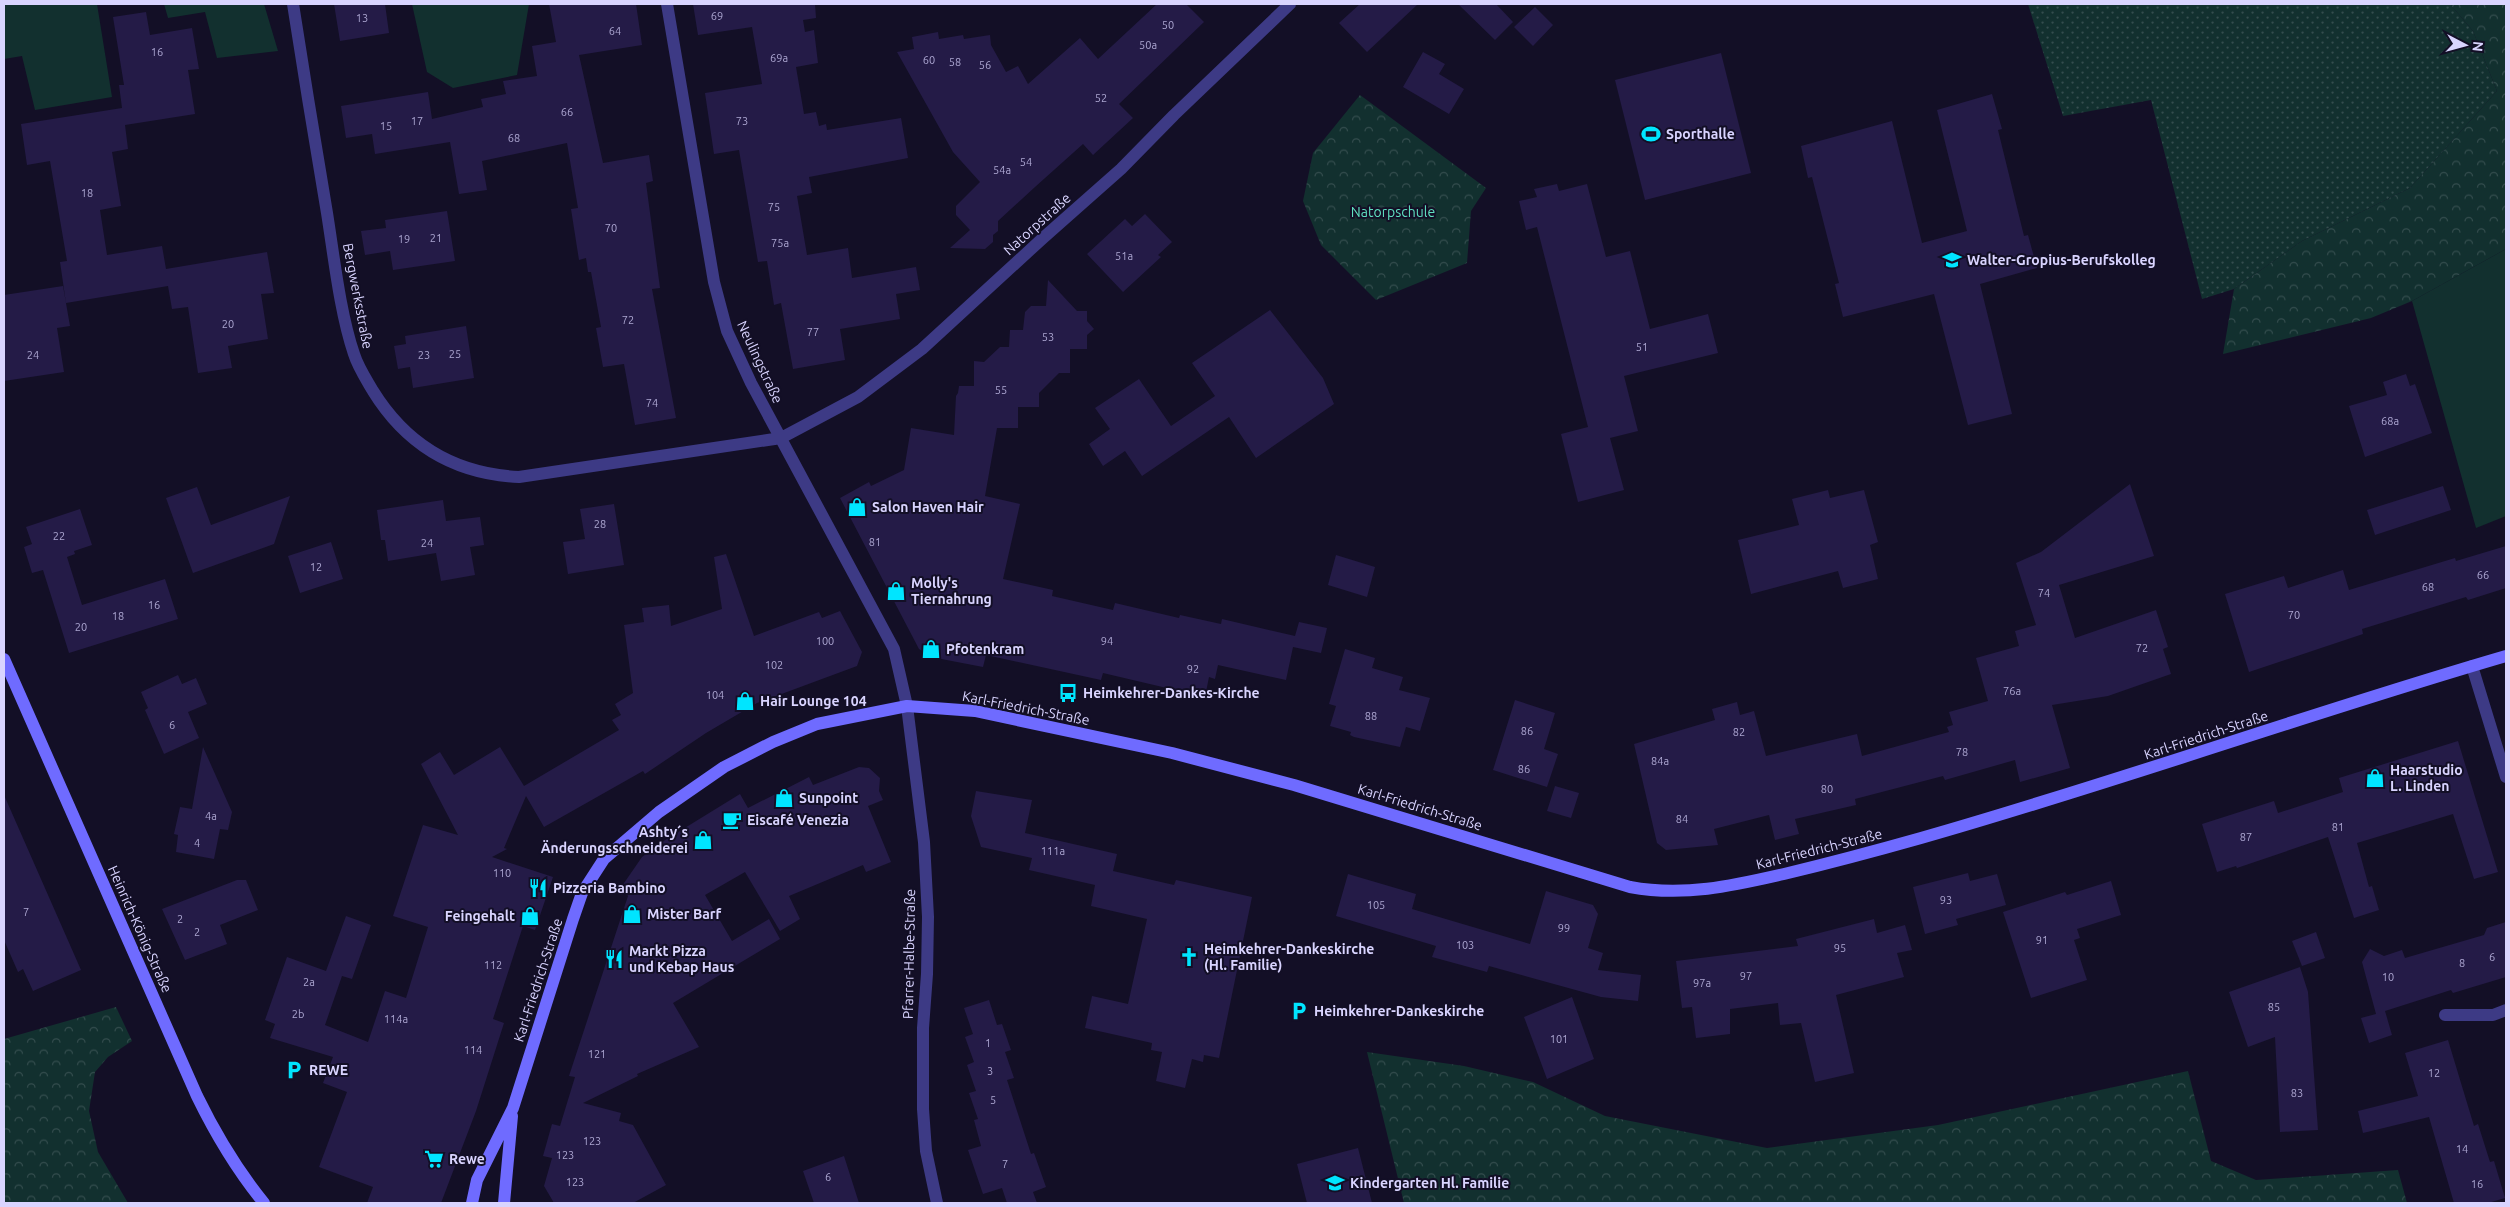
<svg xmlns="http://www.w3.org/2000/svg" width="2510" height="1207" font-family="Ubuntu,sans-serif">
	<style>
		.grass { fill: url(#grass-dots) }
		.forest { fill: url(#forest-crowns) }
		.garden { fill: #12302f }
		.building { fill: #241b47 }
		.lines { fill: none; stroke-linecap: round; stroke-linejoin: round }
		.street { stroke: #3d3a85; stroke-width: 12 }
		.secondary { stroke: #6f6bff; stroke-width: 12 }
		.labels { text-anchor: middle; stroke-width: 4; stroke-linejoin: round; paint-order: stroke }
		.number-label { font-size: 11px; fill: #aca6d1 }
		.poi-label { font-size: 14px; font-weight: bold; fill: #d9d4ff; stroke: #130f26; text-anchor: start }
		.park-label { font-size: 14px; fill: #5fe0c0; stroke: #130f26 }
		.street-label { font-size: 14px; fill: #d9d4ff; stroke: #130f26 }
	</style>
	<defs>
		<pattern id="grass-dots" width="8" height="8" patternUnits="userSpaceOnUse" patternTransform="scale(1.25)"><rect width="8" height="8" fill="#12302f"/><path d="M2 2h.1M6 6h.1" fill="none" stroke="#344d4e" stroke-width="1.8" stroke-linecap="round"/></pattern>
		<pattern id="forest-crowns" width="20" height="18" patternUnits="userSpaceOnUse" patternTransform="scale(1.25)"><rect width="20" height="18" fill="#12302f"/><path d="M2 6a3 3 0 1 1 6 0M12 15a3 3 0 1 1 6 0" fill="none" stroke="#344d4e"/></pattern>
	</defs>
	<rect width="100%" height="100%" fill="#130f26"/>
	<!-- grass -->
	<path class="grass" d="M2028 4H2450L2473 31 2497 91 2410 188 2302 241 2234 289 2202 299 2151 100 2063 116Z"/>
	<!-- forest -->
	<path class="forest" d="M2450 4H2506V249L2412 301 2371 318 2223 354 2234 289 2302 241 2410 188 2497 91 2473 31Z
		M1360 95 1486 188 1471 211 1467 263 1376 300 1321 245 1303 201 1313 153Z
		M116 1007 132 1041 108 1057 95 1072 89 1111 98 1152 128 1203H4V1039Z
		M1367 1052 1464 1066 1533 1082 1605 1116 1767 1148 1938 1125 2188 1071 2211 1161 2256 1180 2398 1170 2407 1203H1404Z"/>
	<!-- garden -->
	<path class="garden" d="M4 4H97L112 97 35 110 22 56 4 59Z
		M164 4H264L278 51 217 58 205 12 168 18Z
		M412 4H529L517 75 453 88 427 72Z
		M2506 249V516L2476 528 2412 301Z"/>
	<!-- building -->
	<path class="building" d="M334 4H385L389 33 340 41Z
		M549 4H636L642 45 579 55 603 163 649 155 653 181 646 183 660 288 652 289 676 418 635 425 624 364 603 367 596 328 601 327 591 272H588L586 258 579 260 571 209 578 208 567 143 482 161 487 190 459 194 450 142 375 154 372 134 346 138 341 106 428 92 432 119 483 107 481 99 506 94 503 81 537 76 532 46 556 42Z
		M693 4H815L816 18 803 20 805 32 814 30 818 63 796 67 804 114 816 112 819 126 826 124 827 130 901 118 908 158 809 177 812 193 797 196 807 255 848 248 852 278 916 267 920 290 896 294 900 319 840 329 845 360 793 369 781 303 774 305 767 261 758 262 739 150 714 154 705 93 762 84 752 27 698 35Z
		M1157 4H1186L1204 22 1119 104 1133 118 1093 155 1083 144 1035 187 998 221V231L993 235V242L985 249 950 248 970 230 956 215V206L980 182 953 152 897 52 914 49 912 37 938 32 939 39 963 35 964 39 990 35 991 45 1006 72 1018 66 1028 84 1080 38 1098 59Z
		M1360 4H1418L1367 52 1339 23Z
		M1458 4H1496L1513 22 1495 40Z
		M1535 7 1553 25 1533 46 1514 27Z
		M146 12 150 35 192 28 199 69 188 70 195 114 125 125 128 149 112 152 121 206 100 210 107 255 162 246 166 269 267 252 274 293 261 294 268 339 228 346 232 368 198 373 188 307 172 309 168 286 66 303 60 262 67 261 50 161 27 165 21 124 122 108 119 85H124L113 17Z
		M1423 52 1445 64 1439 74 1464 89 1449 114 1403 87Z
		M1721 53 1751 173 1645 200 1615 80Z
		M1992 94 2002 129 1998 130 2024 236 2028 235 2037 268 1980 284 2012 414 1968 425 1934 294 1843 317 1835 284 1839 283 1812 177 1808 178 1801 146 1892 121 1922 243 1967 231 1937 110Z
		M1557 184 1559 191 1587 184 1606 257 1630 251 1650 329 1708 314 1718 353 1624 376 1638 431 1610 438 1624 490 1578 502 1561 434 1588 427 1537 227 1526 230 1519 201 1537 197 1534 189Z
		M447 211 455 261 393 270 390 251 365 255 361 231 386 228 385 220Z
		M1145 214 1172 242 1158 255 1161 257 1123 292 1087 254 1125 219 1132 226Z
		M1048 280 1077 311H1087V321L1094 329 1087 335V349H1070V373H1059L1039 393V407H1018V428H997L985 496 1020 504 1003 579 1053 590 1052 596 1113 610 1115 603 1179 618 1180 615 1221 624 1222 619 1295 636 1299 622 1327 628 1321 653 1293 647 1286 680 1218 665 1215 679 1209 677 1205 697 1103 673 1101 680 986 655 983 667 931 657 919 649 840 498 869 482 871 486 904 470 911 428 954 435 956 396 958 393 959 386H974V361L984 362 1000 347H1009L1010 330H1023L1025 312 1031 306H1046Z
		M63 286 70 326 57 328 64 372 4 381V295Z
		M1270 310 1323 378 1334 404 1256 458 1229 417 1142 476 1125 451 1103 466 1089 444 1110 429 1095 408 1139 379 1171 426 1215 396 1192 363Z
		M466 326 474 378 413 388 410 367 398 369 394 346 406 344 405 336Z
		M2406 374 2410 386 2415 384 2432 433 2365 457 2349 406 2387 395 2383 382Z
		M2130 484 2154 556 2059 585 2075 638 2156 610 2168 647 2163 649 2171 674 2108 696 2052 705 2070 768 2020 782 2015 760 1945 780 1943 776 1855 799 1856 805 1795 819 1799 834 1775 840 1769 815 1714 829 1718 845 1666 850 1657 843 1634 744 1715 720 1712 709 1737 702 1740 715 1754 711 1766 756 1857 734 1862 756 1949 732 1947 727 1953 725 1949 712 1988 701 1976 658 2019 646 2015 631 2036 625 2016 563 2041 552Z
		M2443 486 2451 510 2375 535 2367 510Z
		M197 487 211 525 290 496 274 544 193 573 166 498Z
		M1828 490 1830 498 1864 490 1878 542 1870 545 1878 579 1843 588 1838 571 1751 594 1738 540 1799 525 1792 499Z
		M443 500 446 521 480 517 484 545 470 547 475 575 441 581 436 553 388 561 385 540H381L377 510Z
		M614 504 624 565 568 574 563 542 585 539 580 509Z
		M80 509 92 545 74 551 75 554 67 557 82 605 165 579 178 619 69 653 43 570 32 573 24 547 32 544 26 527Z
		M331 542 343 579 300 593 288 556Z
		M2506 546V588L2468 600 2466 597 2362 629 2363 634 2249 672 2225 594 2284 576 2288 588 2343 570 2349 590 2455 558 2456 561Z
		M726 554 754 636 819 612 822 618 840 611 862 652 857 666 757 703 706 733 645 774 643 771 544 827 526 796 504 848 507 849 492 857 553 877 535 930 523 926 493 1019 504 1023 476 1111 441 1203H367L373 1187 319 1167 347 1092 323 1083 333 1057 270 1038 275 1024 265 1020 287 957 326 971 346 916 371 925 352 979 342 976 325 1025 368 1042 385 991 406 998 428 927 393 916 423 825 458 835 421 764 440 752 454 775 500 747 524 786 619 730 612 720 621 715 615 704 633 693 624 625 644 622 642 608 669 605 671 626 722 609 714 557Z
		M1336 555 1375 567 1367 597 1328 585Z
		M1345 649 1375 658 1372 668 1403 677 1399 690 1430 698 1420 731 1406 727 1400 747 1354 737 1350 735 1351 732 1330 726 1336 706 1329 704Z
		M178 675 182 684 196 678 207 704 188 712 199 738 164 754 145 710 148 708 141 692Z
		M1515 700 1555 713 1544 749 1558 754 1547 787 1493 770Z
		M2458 741 2498 872 2474 879 2453 814 2357 843 2369 887 2372 886 2379 910 2354 918 2328 837 2237 868 2236 866 2217 872 2202 824 2274 801 2278 813 2343 792 2339 778Z
		M203 747 232 812 228 830 220 829 214 859 176 852 178 835 174 834 180 807 192 809Z
		M859 767 869 768 880 778 879 791 883 800 868 806 891 862 866 872 863 865 789 896 800 919 780 931 745 872 705 895 732 941 769 919 780 939 673 1003 699 1047 637 1074 638 1076 583 1103 621 1113 619 1121 633 1125 666 1185 633 1203H554L544 1186 552 1158 543 1156 552 1124 560 1126 575 1077 569 1076 628 896 622 886 642 857 662 842 740 794 748 808 809 777 813 785Z
		M1555 786 1579 793 1571 818 1547 811Z
		M976 791 1032 800 1025 833 1117 854 1113 871 1174 885 1176 880 1252 897 1219 1058 1204 1055 1203 1062 1192 1059 1185 1088 1156 1081 1162 1052 1151 1050 1152 1043 1085 1028 1092 996 1128 1004 1147 919 1091 906 1095 885 1029 870 1032 858 981 847 971 816Z
		M4 795 81 970 33 991 23 969 18 972 4 940Z
		M1968 873 1970 881 1997 874 2006 905 1956 919 1958 925 1925 934 1913 887Z
		M1348 874 1416 894 1412 909 1530 944 1546 891 1593 905 1598 914 1588 948 1603 953 1598 970 1641 975 1638 1001 1601 997 1489 966 1487 972 1432 957 1436 946 1336 916Z
		M237 880H246L258 910 220 925 227 944 185 960 162 909Z
		M2111 881 2121 915 2077 929 2080 938 2074 940 2087 980 2031 998 2003 912 2065 892 2067 895Z
		M1874 919 1877 933 1905 925 1912 950 1897 953 1904 977 1836 995 1854 1073 1815 1082 1801 1023 1780 1025 1778 1003 1730 1009V1034L1696 1038 1692 1007 1682 1008 1676 961 1798 946 1796 939Z
		M2506 922V977L2453 993 2451 990 2385 1011 2392 1035 2369 1043 2361 1018 2376 1014 2362 962 2370 949 2384 956 2402 950 2405 958 2484 935 2487 928Z
		M2316 932 2325 958 2302 966 2292 941Z
		M2300 967 2308 992 2318 1130 2280 1132 2275 1037 2248 1047 2229 992Z
		M1572 997 1594 1059 1547 1079 1524 1017Z
		M989 1000 997 1025 1002 1024 1011 1050 1005 1052 1014 1078 1007 1080 1031 1154 1034 1153 1046 1187 1033 1192 1037 1203H1007L1002 1188 983 1194 968 1150 981 1146 974 1120 978 1119 969 1093 976 1091 967 1065 974 1062 965 1037 973 1034 964 1008Z
		M2448 1040 2474 1126 2478 1124 2490 1162 2494 1161 2505 1198 2488 1203H2454L2429 1117 2363 1133 2358 1111 2418 1096 2405 1053Z
		M1358 1148 1372 1203H1307L1297 1164Z
		M844 1156 859 1203H814L803 1171Z"/>
	<g class="lines">
		<!-- street -->
		<path class="street" d="M293 4C304 74 315 143 327 213 334 257 340 313 354 354 358 367 366 379 373 391 407 446 455 474 519 477L781 438 858 397 922 349 1043 238 1121 169 1174 115 1290 4
			M667 4 714 282 727 331 751 383 894 649 907 706 924 842 928 917 927 974 923 1028V1109L926 1151 937 1203
			M2472 666 2506 777
			M2445 1015H2493L2506 1010"/>
		<!-- secondary -->
		<path class="secondary" d="M4 659 197 1096C216 1135 237 1170 264 1203
			M472 1203 477 1180 513 1108 573 919 582 893 604 859 659 812 724 767 773 742 817 724 907 706 975 711 1172 753 1294 785 1630 887C1683 897 1732 886 1784 874 1830 863 1875 851 1921 838 2118 782 2310 713 2506 656
			M504 1203 512 1116"/>
	</g>
	<!-- icons -->
	<defs>
		<g id="stadium-bare" transform="scale(1.5)"><path d="M0-5a6.5 5 0 1 0 0 10a6.5 5 0 1 0 0-10ZM-3.5-1.8h7v3.6h-7Z" fill="#00e5ff" stroke="#130f26" stroke-width="2.5" paint-order="stroke"/></g>
		<g id="school-bare" transform="scale(1.5)"><path d="M0-5L7-2L0 1L-7-2ZM-4 1L0 2.5L4 1V4Q0 6-4 4Z" fill="#00e5ff" stroke="#130f26" stroke-width="2.5" paint-order="stroke"/></g>
		<g id="shop-bare" transform="scale(1.5)"><path d="M-5-2.5h2.3a2.7 3.5 0 0 1 5.4 0H5L5.5 6h-11ZM-1.5-2.5h3a1.5 2.3 0 0 0-3 0Z" fill="#00e5ff" stroke="#130f26" stroke-width="2.5" paint-order="stroke"/></g>
		<g id="bus-bare" transform="scale(1.5)"><path d="M-5-6H5V4H4V6H2V4H-2V6H-4V4H-5ZM-3.5-4V0h7V-4ZM-3.5 1.2v1.5H-2V1.2ZM2 1.2v1.5H3.5V1.2Z" fill="#00e5ff" stroke="#130f26" stroke-width="2.5" paint-order="stroke"/></g>
		<g id="cafe-bare" transform="scale(1.5)"><path d="M-5.5-4.5H6V0H3Q3 3.5 0 3.5H-2.5Q-5.5 3.5-5.5 0ZM3-3.2v2h1.7v-2ZM-6 4.5H4V6H-6Z" fill="#00e5ff" stroke="#130f26" stroke-width="2.5" paint-order="stroke"/></g>
		<g id="restaurant-bare" transform="scale(1.5)"><path d="M-5-6h1v4h1v-4h1v4h1v-4h1v5L-1.5 .5V6h-2V.5L-5-1ZM5-6V6H3V1.5H1.5Q1.5-4 5-6Z" fill="#00e5ff" stroke="#130f26" stroke-width="2.5" paint-order="stroke"/></g>
		<g id="church-bare" transform="scale(1.5)"><path d="M-1.2-6h2.4v3.5h3.3v2.4h-3.3V6h-2.4V-.1h-3.3v-2.4h3.3Z" fill="#00e5ff" stroke="#130f26" stroke-width="2.5" paint-order="stroke"/></g>
		<g id="parking-bare" transform="scale(1.5)"><path d="M-3.5-5.5H1a3.5 3.5 0 0 1 0 7H-1V5.5H-3.5ZM-1-3.4V-.6H.8a1.4 1.4 0 0 0 0-2.8Z" fill="#00e5ff" stroke="#130f26" stroke-width="2.5" paint-order="stroke"/></g>
		<g id="supermarket-bare" transform="scale(1.5)"><path d="M-6-5.5h2.5l.6 2H6L4.5 2H-2.5L-4.4-4H-6ZM-1.5 3.2a1.3 1.3 0 1 0 .1 0ZM3 3.2a1.3 1.3 0 1 0 .1 0Z" fill="#00e5ff" stroke="#130f26" stroke-width="2.5" paint-order="stroke"/></g>
	</defs>
	<g fill-rule="evenodd">
		<use href="#stadium-bare" x="1651" y="134"/>
		<use href="#school-bare" x="1952" y="260"/>
		<use href="#shop-bare" x="857" y="507"/>
		<use href="#shop-bare" x="896" y="591"/>
		<use href="#shop-bare" x="931" y="649"/>
		<use href="#bus-bare" x="1068" y="693"/>
		<use href="#shop-bare" x="745" y="701"/>
		<use href="#shop-bare" x="2375" y="778"/>
		<use href="#shop-bare" x="784" y="798"/>
		<use href="#cafe-bare" x="732" y="820"/>
		<use href="#shop-bare" x="703" y="840"/>
		<use href="#restaurant-bare" x="538" y="888"/>
		<use href="#shop-bare" x="632" y="914"/>
		<use href="#shop-bare" x="530" y="916"/>
		<use href="#church-bare" x="1189" y="957"/>
		<use href="#restaurant-bare" x="614" y="959"/>
		<use href="#parking-bare" x="1299" y="1011"/>
		<use href="#parking-bare" x="294" y="1070"/>
		<use href="#supermarket-bare" x="434" y="1159"/>
		<use href="#school-bare" x="1335" y="1183"/>
	</g>
	<g class="labels">
		<!-- number labels -->
		<g class="number-label">
			<text x="717" y="20">69</text>
			<text x="362" y="22">13</text>
			<text x="1168" y="29">50</text>
			<text x="615" y="35">64</text>
			<text x="1148" y="49">50a</text>
			<text x="157" y="56">16</text>
			<text x="779" y="62">69a</text>
			<text x="929" y="64">60</text>
			<text x="955" y="66">58</text>
			<text x="985" y="69">56</text>
			<text x="1101" y="102">52</text>
			<text x="567" y="116">66</text>
			<text x="417" y="125">17</text>
			<text x="742" y="125">73</text>
			<text x="386" y="130">15</text>
			<text x="514" y="142">68</text>
			<text x="1026" y="166">54</text>
			<text x="1002" y="174">54a</text>
			<text x="87" y="197">18</text>
			<text x="774" y="211">75</text>
			<text x="611" y="232">70</text>
			<text x="436" y="242">21</text>
			<text x="404" y="243">19</text>
			<text x="780" y="247">75a</text>
			<text x="1124" y="260">51a</text>
			<text x="628" y="324">72</text>
			<text x="228" y="328">20</text>
			<text x="813" y="336">77</text>
			<text x="1048" y="341">53</text>
			<text x="1642" y="351">51</text>
			<text x="455" y="358">25</text>
			<text x="33" y="359">24</text>
			<text x="424" y="359">23</text>
			<text x="1001" y="394">55</text>
			<text x="652" y="407">74</text>
			<text x="2390" y="425">68a</text>
			<text x="600" y="528">28</text>
			<text x="59" y="540">22</text>
			<text x="875" y="546">81</text>
			<text x="427" y="547">24</text>
			<text x="316" y="571">12</text>
			<text x="2483" y="579">66</text>
			<text x="2428" y="591">68</text>
			<text x="2044" y="597">74</text>
			<text x="154" y="609">16</text>
			<text x="2294" y="619">70</text>
			<text x="118" y="620">18</text>
			<text x="81" y="631">20</text>
			<text x="825" y="645">100</text>
			<text x="1107" y="645">94</text>
			<text x="2142" y="652">72</text>
			<text x="774" y="669">102</text>
			<text x="1193" y="673">92</text>
			<text x="2012" y="695">76a</text>
			<text x="715" y="699">104</text>
			<text x="1371" y="720">88</text>
			<text x="172" y="729">6</text>
			<text x="1527" y="735">86</text>
			<text x="1739" y="736">82</text>
			<text x="1962" y="756">78</text>
			<text x="1660" y="765">84a</text>
			<text x="1524" y="773">86</text>
			<text x="1827" y="793">80</text>
			<text x="211" y="820">4a</text>
			<text x="1682" y="823">84</text>
			<text x="2338" y="831">81</text>
			<text x="2246" y="841">87</text>
			<text x="197" y="847">4</text>
			<text x="1053" y="855">111a</text>
			<text x="502" y="877">110</text>
			<text x="1946" y="904">93</text>
			<text x="1376" y="909">105</text>
			<text x="26" y="916">7</text>
			<text x="180" y="923">2</text>
			<text x="1564" y="932">99</text>
			<text x="197" y="936">2</text>
			<text x="2042" y="944">91</text>
			<text x="1465" y="949">103</text>
			<text x="1840" y="952">95</text>
			<text x="2492" y="961">6</text>
			<text x="2462" y="967">8</text>
			<text x="493" y="969">112</text>
			<text x="1746" y="980">97</text>
			<text x="2388" y="981">10</text>
			<text x="309" y="986">2a</text>
			<text x="1702" y="987">97a</text>
			<text x="2274" y="1011">85</text>
			<text x="298" y="1018">2b</text>
			<text x="396" y="1023">114a</text>
			<text x="1559" y="1043">101</text>
			<text x="988" y="1047">1</text>
			<text x="473" y="1054">114</text>
			<text x="597" y="1058">121</text>
			<text x="990" y="1075">3</text>
			<text x="2434" y="1077">12</text>
			<text x="2297" y="1097">83</text>
			<text x="993" y="1104">5</text>
			<text x="592" y="1145">123</text>
			<text x="2462" y="1153">14</text>
			<text x="565" y="1159">123</text>
			<text x="1005" y="1168">7</text>
			<text x="828" y="1181">6</text>
			<text x="575" y="1186">123</text>
			<text x="2477" y="1188">16</text>
		</g>
		<!-- poi labels -->
		<g class="poi-label">
			<text x="1666" y="139">Sporthalle</text>
			<text x="1967" y="265">Walter-Gropius-Berufskolleg</text>
			<text x="872" y="512">Salon Haven Hair</text>
			<text x="911" y="588">Molly's<tspan x="911" dy="16">Tiernahrung</tspan></text>
			<text x="946" y="654">Pfotenkram</text>
			<text x="1083" y="698">Heimkehrer-Dankes-Kirche</text>
			<text x="760" y="706">Hair Lounge 104</text>
			<text x="2390" y="775">Haarstudio<tspan x="2390" dy="16">L. Linden</tspan></text>
			<text x="799" y="803">Sunpoint</text>
			<text x="747" y="825">Eiscafé Venezia</text>
			<text x="688" y="837" text-anchor="end">Ashty´s<tspan x="688" dy="16">Änderungsschneiderei</tspan></text>
			<text x="553" y="893">Pizzeria Bambino</text>
			<text x="647" y="919">Mister Barf</text>
			<text x="515" y="921" text-anchor="end">Feingehalt</text>
			<text x="1204" y="954">Heimkehrer-Dankeskirche<tspan x="1204" dy="16">(Hl. Familie)</tspan></text>
			<text x="629" y="956">Markt Pizza<tspan x="629" dy="16">und Kebap Haus</tspan></text>
			<text x="1314" y="1016">Heimkehrer-Dankeskirche</text>
			<text x="309" y="1075">REWE</text>
			<text x="449" y="1164">Rewe</text>
			<text x="1350" y="1188">Kindergarten Hl. Familie</text>
		</g>
		<!-- park labels -->
		<g class="park-label">
			<text x="1393" y="217">Natorpschule</text>
		</g>
		<!-- street labels -->
		<g class="street-label">
			<text transform="translate(1037 224) rotate(-42)" y="5">Natorpstraße</text>
			<text transform="translate(358 296) rotate(79)" y="5">Bergwerksstraße</text>
			<text transform="translate(760 362) rotate(65)" y="5">Neulingstraße</text>
			<text transform="translate(1026 708) rotate(11)" y="5">Karl-Friedrich-Straße</text>
			<text transform="translate(2206 735) rotate(-18)" y="5">Karl-Friedrich-Straße</text>
			<text transform="translate(1420 807) rotate(17)" y="5">Karl-Friedrich-Straße</text>
			<text transform="translate(1819 849) rotate(-14)" y="5">Karl-Friedrich-Straße</text>
			<text transform="translate(140 929) rotate(66)" y="5">Heinrich-König-Straße</text>
			<text transform="translate(909 954) rotate(-89)" y="5">Pfarrer-Halbe-Straße</text>
			<text transform="translate(538 980) rotate(-72)" y="5">Karl-Friedrich-Straße</text>
		</g>
	</g>
	<!-- border -->
	<rect width="2510" height="1207" fill="none" stroke="#d9d4ff" stroke-width="10"/>
	<!-- north arrow -->
	<g transform="translate(2465 45) rotate(96)" stroke="#130f26" stroke-width="4" paint-order="stroke">
	<path d="M0-4L9 19L0 12L-9 19Z" fill="#d9d4ff"/>
	<text y="-8" font-size="14" font-weight="bold" text-anchor="middle" fill="#d9d4ff">N</text>
	</g>
</svg>
